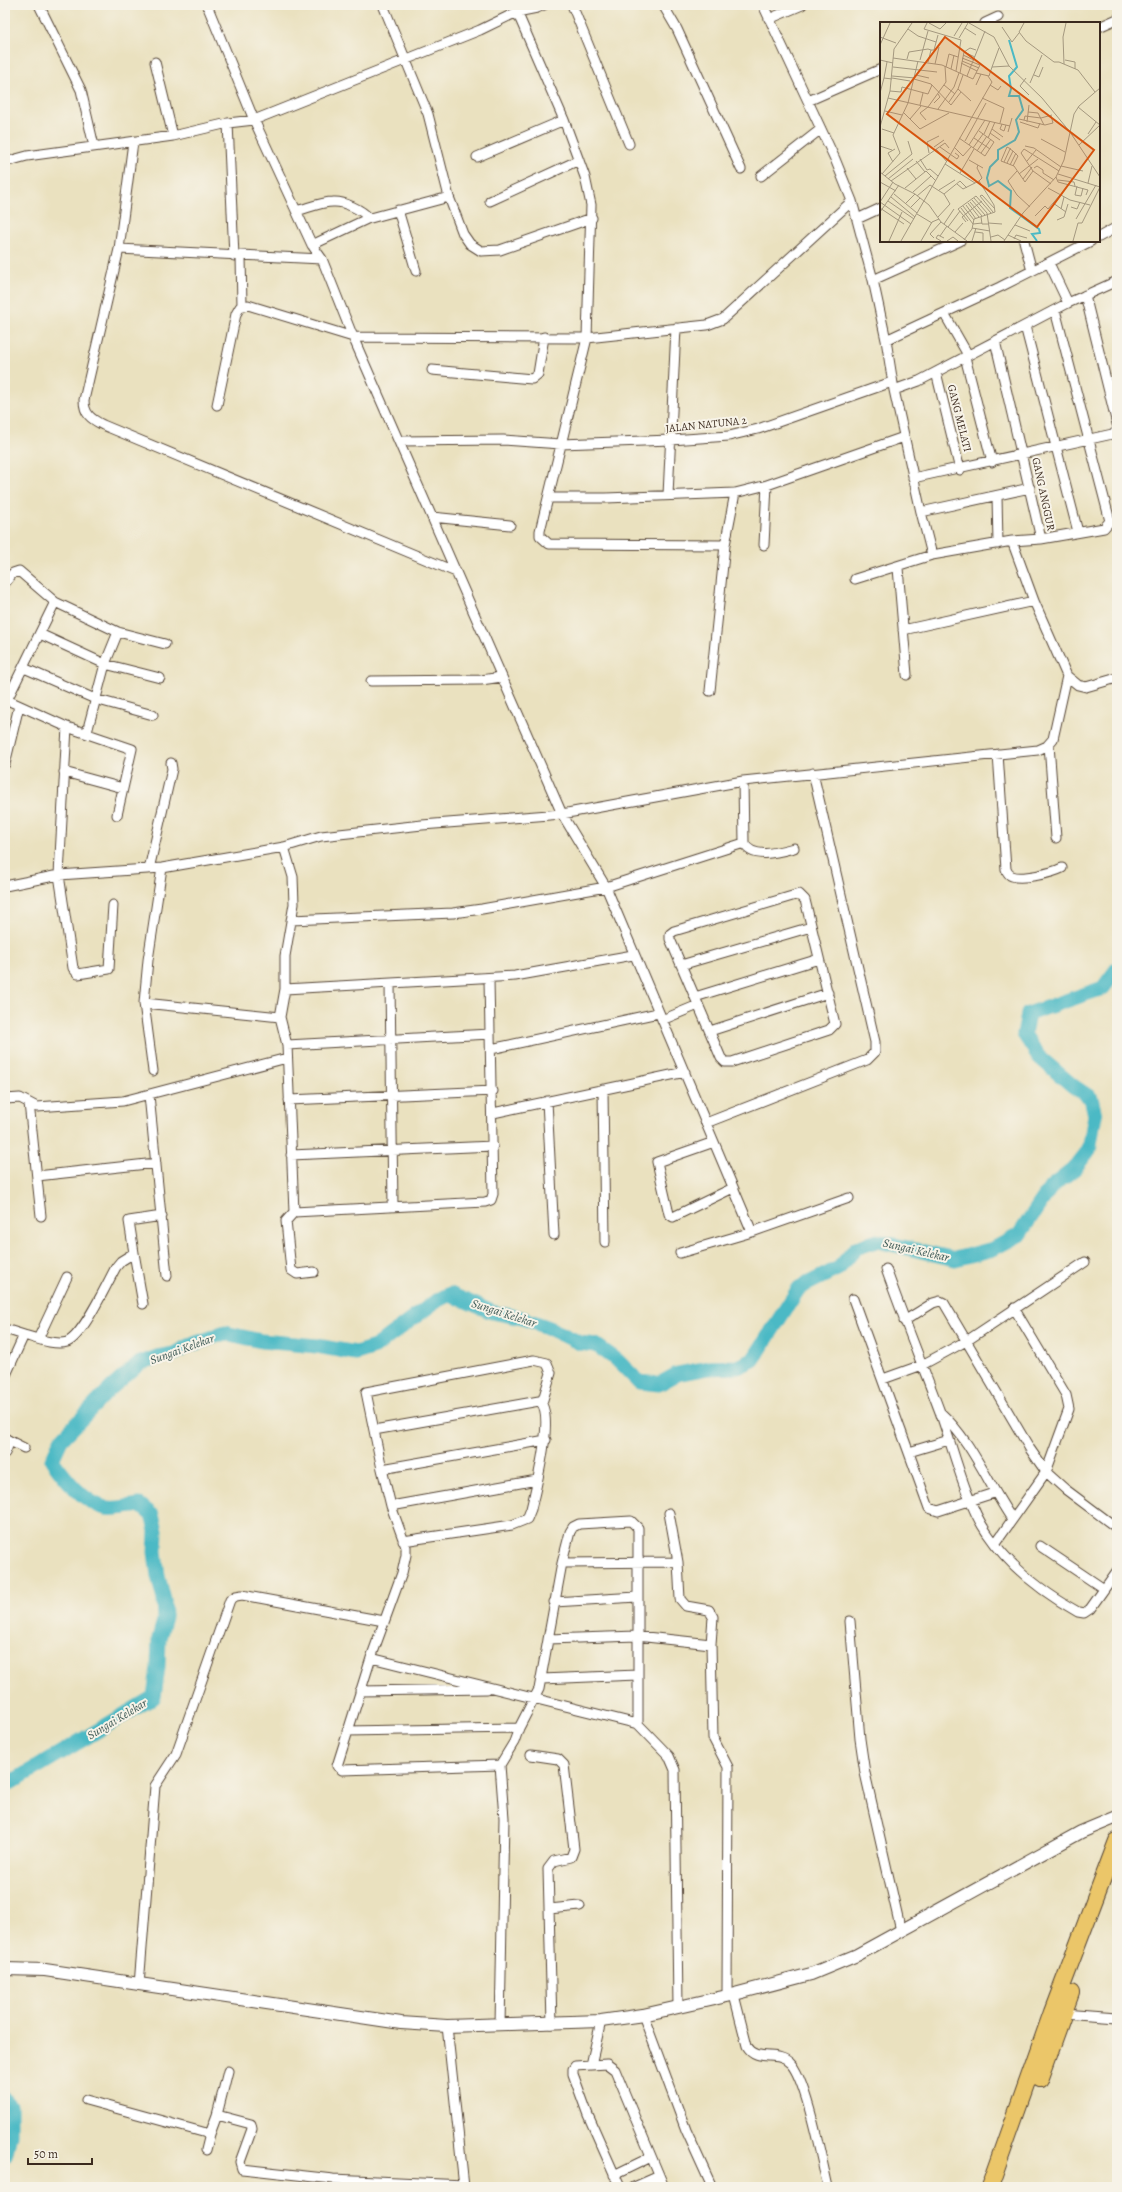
<svg xmlns="http://www.w3.org/2000/svg" width="1122" height="2192" font-family="Alegreya,serif">
	<style>
		.lines { fill: none; stroke-linecap: round; stroke-linejoin: round }
		.river { stroke: #4bb9c5; stroke-width: 15 }
		.minor-casing { stroke: #554536; stroke-width: 11 }
		.tertiary-casing { stroke: #554536; stroke-width: 14 }
		.trunk-casing { stroke: #554536; stroke-width: 18 }
		.minor { stroke: #fff; stroke-width: 9 }
		.tertiary { stroke: #fff; stroke-width: 12 }
		.trunk { stroke: #ebc669; stroke-width: 16 }
		.labels { text-anchor: middle; stroke-width: 4; stroke-linejoin: round; paint-order: stroke }
		.street-label { font-size: 11px; fill: #3b2a1e; stroke: #f7f3e8 }
		.water-label { font-size: 12px; font-style: italic; fill: #415c58; stroke: #f7f3e8 }
		.inset-river { fill: none; stroke: #4bb9c5; stroke-width: 2 }
		.inset-road { fill: none; stroke: #a4987f; stroke-width: 1 }
		.view { fill: #d7540e; fill-opacity: 0.15; stroke: #d7540e; stroke-width: 2 }
		.inset-edge { fill: none; stroke: #3b2a1e; stroke-width: 2 }
	</style>
	<rect width="100%" height="100%" fill="#f7f3e8"/>
	<filter id="ink" filterUnits="userSpaceOnUse"><feTurbulence type="fractalNoise" baseFrequency=".025" numOctaves="2"/><feDisplacementMap in="SourceGraphic" scale="8" xChannelSelector="R" yChannelSelector="G"/><feConvolveMatrix kernelMatrix="1 2 1 2 8 2 1 2 1" color-interpolation-filters="sRGB"/></filter>
	<filter id="wash" filterUnits="userSpaceOnUse"><feTurbulence type="fractalNoise" baseFrequency=".012" numOctaves="4" result="noise"/><feDisplacementMap in="SourceGraphic" scale="16" xChannelSelector="R" yChannelSelector="G"/><feGaussianBlur stdDeviation="0.9" result="paint"/><feColorMatrix in="noise" values="0 0 0 0 0 0 0 0 0 0 0 0 0 0 0 0 0 1.4 0 .05"/><feComposite in="paint" operator="in"/></filter>
	<g filter="url(#wash)">
		<rect width="100%" height="100%" fill="#eae1bf"/>
		<g class="lines">
			<!-- river -->
			<path class="river" d="M5 1786 154 1697 158 1667 159 1638 165 1617 164 1600 158 1576 155 1552 156 1531 152 1515 140 1505C130 1506 115 1510 105 1508 83 1502 65 1478 52 1460L61 1440 111 1388 140 1363 157 1357 174 1354 188 1346 225 1333 261 1341 317 1346 356 1353 375 1347 436 1301 450 1294 492 1312 522 1318 547 1327 580 1343 596 1345 617 1360 639 1382 659 1384 677 1374 708 1368 738 1367 753 1360 799 1288 839 1268 856 1248 877 1241 955 1259 993 1249 1019 1235 1051 1187 1074 1169 1089 1150 1095 1115 1091 1098 1073 1086 1039 1057 1024 1034 1028 1014 1103 988 1117 969
				M5 2100 10 2105V2135L5 2156"/>
		</g>
	</g>
	<g filter="url(#ink)">
		<g class="lines">
			<!-- minor casing -->
			<g class="minor-casing">
				<path id="minor" d="M39 5 81 90 94 146
					M207 5 254 120 312 245 322 259 353 337 562 814 606 887 752 1232
					M383 5 428 114 449 197 463 234 470 244 481 251 500 250 592 218
					M572 5 629 144
					M663 5 677 29 741 169
					M763 5 835 159 852 201 873 280 886 340 894 390 921 512 932 555 1012 541 1034 601 1067 676 1078 685 1086 687 1117 678
					M517 12 564 120 585 177 591 205 587 338 540 531V536L549 544 725 545
					M769 19 802 5
					M985 23 998 17
					M1099 27 1117 19
					M155 62 173 136
					M808 101 881 69
					M228 123 234 256
					M133 142 119 249 84 400C84 414 91 419 103 425L456 572
					M477 157 564 120
					M5 162 27 156 173 136 228 123 254 120 480 30 517 12 537 8 544 5
					M761 176 821 129
					M490 201 579 160
					M398 210 416 271
					M296 211C308 208 321 202 333 202 344 201 362 210 369 218
					M857 219 881 208
					M1099 237 1117 227
					M1024 241 1032 271
					M312 245 367 219 449 197
					M119 249 322 259
					M241 257 242 306
					M1049 263 1068 303
					M873 280 960 241
					M1085 295 1117 424
					M944 313 968 355
					M1025 326 1078 532
					M886 340 1000 287 1091 241
					M995 341 1041 539
					M965 357 992 462
					M432 370 532 379 538 374 544 337
					M936 372 960 470
					M894 390 919 381 1068 303 1117 281
					M217 405 236 314 240 307 248 305 353 337 587 338 707 325 723 319 852 201
					M399 441 503 440 561 444 671 440 729 436 758 429 892 382
					M913 478 1117 433
					M668 495 676 328
					M997 496 998 544
					M549 498H606L735 493 767 485 904 437
					M921 512 1030 488
					M432 517 510 525
					M1012 541 1041 539 1104 528 1110 521 1055 310
					M764 545 767 485
					M898 568 907 675
					M855 579 932 555
					M5 583 13 573 19 571 55 602 118 632 165 644
					M903 630 1034 601
					M40 634 105 664 160 678
					M24 668 95 699 153 715
					M371 681 481 680 502 677
					M710 691 725 545 735 493
					M5 699 67 727 132 749 117 815
					M7 700 55 602
					M67 727 59 875 73 968 78 974 109 969 113 905
					M87 732 105 664 118 632
					M1049 745 1056 838
					M998 754 1006 869C1007 872 1009 875 1012 876 1022 880 1052 873 1062 868
					M5 764 19 706
					M64 772 123 788
					M743 781 744 843C752 860 779 852 794 848
					M284 847 293 877 294 904 285 956V989L280 1017 287 1045 294 1212 485 1202 491 1200 493 1194 489 979
					M162 868 148 960 144 1003 280 1017
					M149 869 172 769 171 763
					M5 886 59 875 162 868 284 847 321 836 422 825 562 814 743 781 1038 750 1047 746 1053 739 1067 676
					M799 894 805 900 835 1024 829 1030 732 1062H725L721 1058 670 939V934L674 931Z
					M291 920 453 913 482 909 606 887 744 843
					M681 965 811 927
					M390 984 393 1206
					M285 989 515 976 633 955
					M695 997 819 959
					M144 1003 153 1071
					M662 1020 698 1005
					M710 1031 828 993
					M287 1045 490 1034
					M491 1049 658 1013
					M603 1089 605 1242
					M149 1095 167 1276
					M5 1099 20 1098 37 1107 123 1101 287 1058
					M289 1100 493 1091
					M547 1101 554 1235
					M29 1103 41 1216
					M493 1113 685 1072
					M706 1123 867 1060 875 1052V1042L813 773
					M714 1142 657 1162 669 1214 673 1217 733 1188
					M291 1155 493 1146
					M37 1176 156 1163
					M294 1212 286 1221 291 1270 297 1274 314 1272
					M134 1253 143 1304
					M680 1253 752 1232 849 1198
					M886 1269C903 1317 922 1364 940 1412 953 1448 966 1503 987 1533 1009 1566 1044 1593 1078 1612L1084 1613 1090 1609 1117 1571
					M853 1299 929 1508 938 1511 994 1493
					M904 1321 933 1303 940 1301 944 1303 1030 1449 1046 1472 1065 1489 1117 1528
					M5 1329 24 1335 5 1377
					M24 1335C35 1338 55 1346 67 1342 83 1336 107 1283 116 1267L121 1261 134 1253 129 1221 162 1216
					M38 1339 67 1277
					M883 1379 922 1365 968 1340 1085 1262
					M940 1412C972 1441 988 1484 1012 1519
					M374 1430 539 1401C556 1412 535 1491 531 1509L527 1519 512 1525 403 1541
					M5 1438 10 1441 5 1453
					M10 1441 24 1448
					M909 1452 949 1440
					M382 1469 546 1440
					M391 1506 537 1480
					M669 1513 678 1562 680 1599 686 1606 709 1610 713 1617 711 1644 713 1738 728 1767 727 1996
					M995 1544 1046 1472 1069 1409 1066 1395 1014 1308
					M1040 1546 1104 1589
					M562 1563 678 1562
					M554 1602 637 1597
					M850 1621 860 1739 865 1773 901 1931
					M548 1639 637 1636 711 1644
					M371 1658 638 1724
					M542 1679 637 1675
					M360 1691 487 1689
					M347 1731 519 1728
					M531 1755 558 1759 564 1765 574 1849 571 1857 554 1861 548 1869 552 2024
					M500 1765 342 1770 337 1766 371 1658 402 1573 406 1555V1547L391 1506 382 1469 366 1392 534 1360 547 1363 551 1373 542 1403
					M549 1909 580 1906
					M139 1985 155 1786 176 1754 230 1600 236 1596 242 1595 384 1621
					M734 1995 747 2046C757 2063 777 2050 790 2063 806 2078 822 2162 828 2187
					M1063 2013 1117 2017
					M643 2015 686 2130 712 2187
					M500 2025 504 1818 500 1765 514 1742 519 1728 539 1689 562 1563 570 1532 573 1527 579 1524 631 1521 638 1528V1724L669 1756 675 1770 678 2007
					M447 2026 464 2187
					M591 2065 601 2021
					M86 2100 210 2134 217 2115 251 2124 252 2129 240 2162 242 2169 333 2179 464 2185
					M217 2115 228 2071
					M206 2150 210 2134
					M614 2175 651 2157
					M620 2187 588 2115 573 2074V2069L575 2066 607 2064 615 2070 664 2187
					M634 2187 659 2176"/>
			</g>
			<!-- tertiary casing -->
			<g class="tertiary-casing">
				<path id="tertiary" d="M5 1969 45 1970 401 2023 447 2026 601 2021 643 2015 727 1996 811 1974 857 1955 1081 1832 1117 1817"/>
			</g>
			<!-- trunk casing -->
			<g class="trunk-casing">
				<path id="trunk" d="M1040 2079 1071 1993
					M990 2187 1052 2012 1117 1841"/>
			</g>
			<!-- minor -->
			<use href="#minor" class="minor"/>
			<!-- tertiary -->
			<use href="#tertiary" class="tertiary"/>
			<!-- trunk -->
			<use href="#trunk" class="trunk"/>
		</g>
	</g>
	<g class="labels">
		<!-- street labels -->
		<g class="street-label">
			<text transform="translate(960 418) rotate(76)" y="4">GANG MELATI</text>
			<text transform="translate(706 424) rotate(-6)" y="4">JALAN NATUNA 2</text>
			<text transform="translate(1044 494) rotate(78)" y="4">GANG ANGGUR</text>
		</g>
		<!-- water labels -->
		<g class="water-label">
			<text transform="translate(916 1250) rotate(13)" y="4">Sungai Kelekar</text>
			<text transform="translate(504 1313) rotate(18)" y="4">Sungai Kelekar</text>
			<text transform="translate(182 1349) rotate(-20)" y="4">Sungai Kelekar</text>
			<text transform="translate(117 1719) rotate(-31)" y="4">Sungai Kelekar</text>
		</g>
	</g>
	<!-- overview -->
	<g transform="translate(880 22)">
		<rect width="220" height="220" fill="#eae1bf"/>
		<path class="inset-river" d="M129 18 137 45 129 54 131 67 129 74H139L143 88 136 98 139 110 135 118 118 128V137L110 145 107 156 109 164 118 159 131 169 130 186 159 207 160 211 152 212 157 219"/>
		<path class="inset-road" d="M47 1 44 7 81 18 76 49M49 1 60 7 66 1M89 1 114 15 129 44 162 76 190 110 220 155M144 1 139 10 146 19 174 40H179L198 48 215 70M122 5 132 20 139 11M85 6 96 13M28 7 38 14 56 20M74 14 82 1M0 15 16 21M79 16 88 1M0 23 10 1M51 28H54L58 13M84 30 95 35M83 33 94 38M13 36 62 43 93 57 96 51 109 54 112 45 129 44M82 36 100 43 96 51M27 37 29 30 48 27 51 28 48 40M0 38 13 41M40 38 48 9M185 38 195 40V47M82 39 99 46M81 41 97 49M55 42 59 25M184 42 183 15 186 1M13 45 57 50M66 45 69 32 78 35M112 45 119 26M71 47 74 33M80 51 84 30 90 26 96 28M36 53 49 56M154 53 159 55 163 45M12 54 35 56M87 54 105 9M4 56 7 40M12 56 30 59M146 56 140 64 149 73M34 57 51 62 71 83 81 70M150 61 162 33M64 63 75 72M96 63 101 52M110 63 118 68 121 64M78 67 91 79M10 69 21 70 22 65 48 72 52 63M0 71 4 56 12 57M8 76 130 104M102 76 124 86 120 101M69 80 78 67 83 53M54 81 60 75 58 72M40 83 43 71M198 85 220 103M58 87 74 65 79 51M5 89 22 93M23 90 40 107 69 91M148 90 158 91 164 103M30 97 41 84M139 97 165 103 173 101 171 94M46 98 40 91 48 85 66 60 65 44M144 98 145 94 161 96 172 93M140 100 158 106 160 101M147 100 149 83M122 102 120 107 124 109 126 103M0 105 10 69 14 27 32 1M2 107 14 111M112 107 123 115M128 110 132 96M110 111 120 118M104 112 110 99M208 112 216 100M79 116 105 134 114 120 99 109M94 116 110 127M108 116 115 100M161 117 185 130M85 119 106 81M89 123 105 98M199 123 220 103M0 124 12 128M145 124 154 126 181 145M54 125 64 118M60 125 77 137 79 134 75 131M75 126 83 134 91 125M93 126 103 112M56 127 67 140M131 127 127 125 121 139 134 144 145 160 153 149M97 129 107 114M49 131 47 120 59 114M101 131 111 117M40 137 47 148 50 147 58 154M89 138 103 146M36 139 45 150M147 139 156 128M13 140 8 131 15 127M124 140 130 127 133 129M127 141 133 129M65 142 95 161 99 159 114 183 115 190 94 197 92 207 84 218M98 143 97 146 102 156 99 159M130 143 136 131M133 144 138 134 133 129M181 144 203 149M27 146 36 157M154 146 157 144 163 148V151L174 158M137 149 128 159 137 173 150 185M0 150 15 162 35 172 49 183 61 200 87 219M80 151 94 127M2 152 20 131 13 113 28 81 38 39M139 152 158 137M178 152 220 165M5 154 32 132 28 119M176 155 178 160 208 168 206 173M8 157 33 137M143 157 152 145M178 158 194 160 195 164M11 159 65 121 69 126M0 160 16 169M208 161 212 144M77 162 83 167 95 161M171 162 153 149 141 131 144 127 179 149M197 164 195 173 201 174 203 166M25 166 46 149 56 159M168 166 190 178 210 183M59 168 75 158M33 170 51 154M14 172 37 191M64 172 80 159 87 166M37 174 50 163 64 172 70 182 58 195M11 175 35 195M94 176 107 191M92 178 105 193M8 179 34 197M0 180 31 202M0 180 13 160M90 180 102 194M26 181 35 172M88 181 99 195M173 181 186 190M86 183 96 197M83 184 94 198M31 185 40 176M191 185 197 187 200 180M0 186 24 202M81 186 93 202 102 201M181 187 184 175M0 190 19 163M113 190 100 174 102 173 115 187M107 191 111 219M37 192 52 201M155 194 165 184 168 187 180 173M101 195 102 202H109M196 197 216 163M177 198 184 195 188 182M88 199 78 187 96 174 111 191M86 200 82 195 102 179M108 201 122 202M64 202 74 187M135 203 150 209M68 205 80 189M92 206 110 209M75 210 83 201M95 210 103 211V219M128 213 141 219M60 214 67 204M111 215 118 213 125 218M54 216 50 212 61 200M134 217 136 213 147 216M9 219 22 190M21 219 112 60 108 54M41 219 52 200 59 197M61 219 56 216 58 213 64 216M67 219 73 215 78 219M92 219 96 206M124 219 143 191 176 155 184 138 194 92 199 84 220 66M193 219 198 201H202L220 165"/>
		<path class="view" d="M65 15 214 128 157 205 7 92Z"/>
		<rect width="220" height="220" class="inset-edge"/>
	</g>
	<!-- margin -->
	<rect width="1122" height="2192" fill="none" stroke="#f7f3e8" stroke-width="20"/>
	<!-- scale -->
	<path d="M28 2158v6h64v-6" fill="none" stroke="#3b2a1e" stroke-width="2"/>
	<text x="34" y="2158" font-size="12" fill="#3b2a1e" stroke="#f7f3e8" stroke-width="3" paint-order="stroke">50 m</text>
</svg>
